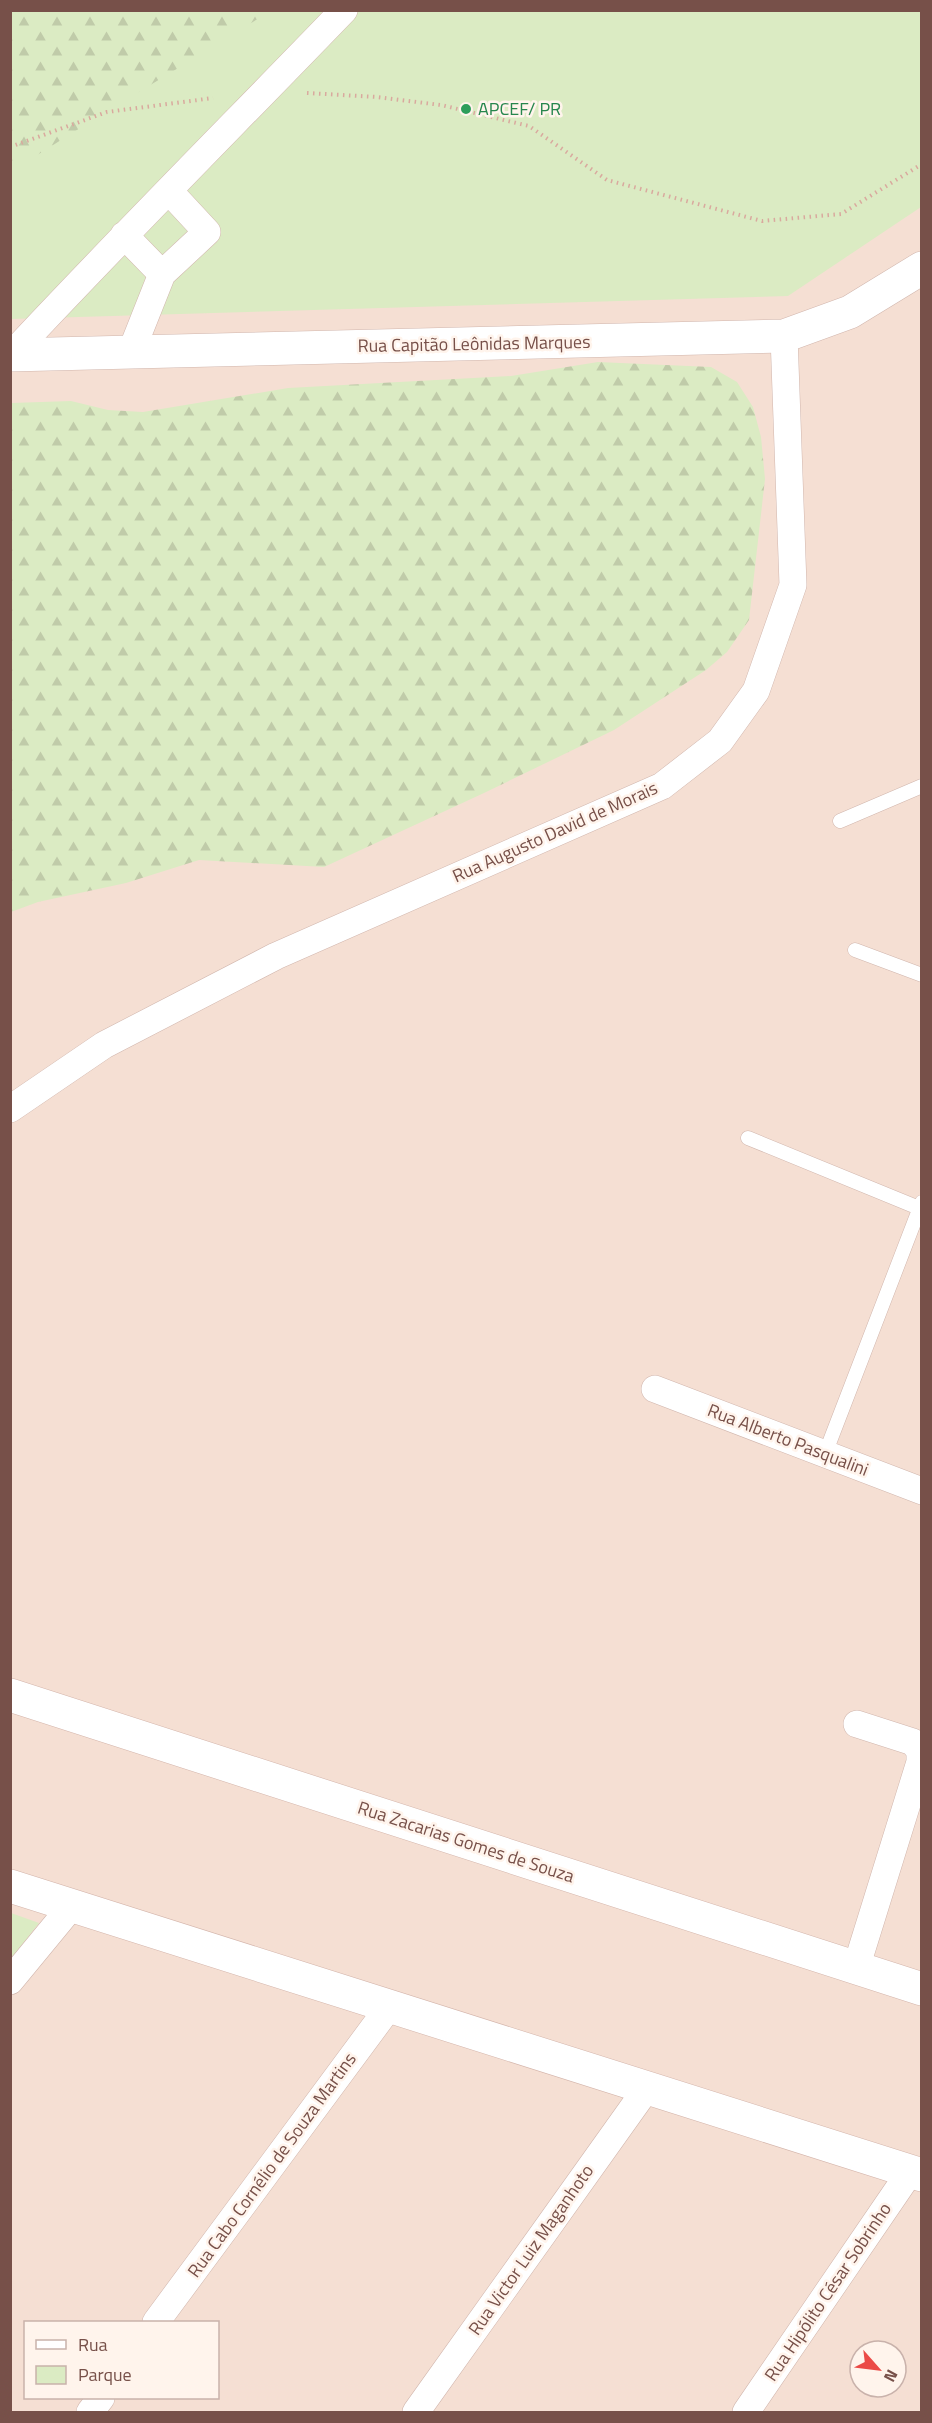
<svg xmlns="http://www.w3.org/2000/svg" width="932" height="2423" font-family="'Titillium Web',sans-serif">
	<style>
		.residential { fill: #f5dfd3; fill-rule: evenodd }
		.green { fill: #dbebc3 }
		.forest { fill: url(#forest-firs) }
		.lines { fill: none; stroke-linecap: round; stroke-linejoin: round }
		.service-casing { stroke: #d1b6ad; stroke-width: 15 }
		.minor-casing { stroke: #d1b6ad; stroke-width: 28 }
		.tertiary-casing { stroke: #d1b6ad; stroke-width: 34 }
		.secondary-casing { stroke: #d4b5ab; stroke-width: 34 }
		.path { stroke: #d9a99e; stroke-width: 4; stroke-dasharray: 1.5 4.5; stroke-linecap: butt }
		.service { stroke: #fff; stroke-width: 14 }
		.minor { stroke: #fff; stroke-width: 27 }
		.tertiary { stroke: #fff; stroke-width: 33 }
		.secondary { stroke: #fff; stroke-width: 33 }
		.leisure-dot { fill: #2e9e5b; stroke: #fff4ec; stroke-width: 2 }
		.labels { text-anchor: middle; stroke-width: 5; stroke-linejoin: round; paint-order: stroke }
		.leisure-label { font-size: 18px; fill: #27864d; stroke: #fff4ec; text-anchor: start }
		.street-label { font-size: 18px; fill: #775049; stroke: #fff4ec }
	</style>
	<defs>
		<pattern id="forest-firs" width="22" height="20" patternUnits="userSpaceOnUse" patternTransform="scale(1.5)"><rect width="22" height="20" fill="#dbebc3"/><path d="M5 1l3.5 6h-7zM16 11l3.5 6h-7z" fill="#c0cba9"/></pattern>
	</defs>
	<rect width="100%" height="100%" fill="#fdefe5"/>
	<!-- residential -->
	<path class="residential" d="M11 11H921V2412H11ZM26 2322H218V2398H26ZM860 2351H896V2387H860Z"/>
	<!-- green -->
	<path class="green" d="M10 11H921V207L788 296 11 319Z
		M11 1913 39 1923 11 1959Z"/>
	<!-- forest -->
	<path class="forest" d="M11 10H270V11C184 66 96 116 11 172Z
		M598 362 711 367 737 382 753 407 761 437 765 479 749 620 727 652 706 670 614 730 484 793 324 867 199 860 126 883 38 902 11 912V403L71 401 108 410 143 412 288 388 511 376Z"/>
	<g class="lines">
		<!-- service casing -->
		<g class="service-casing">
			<path id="service" d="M840 821 922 786
				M855 950 922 975
				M748 1138 919 1208
				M825 1454 922 1202"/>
		</g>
		<!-- minor casing -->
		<g class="minor-casing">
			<path id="minor" d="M124 235 162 274
				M131 352 162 274 207 232 169 191
				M11 355C120 238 233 125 344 10
				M10 1109 104 1045 276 956 662 786 720 741 756 691 793 585 784 336
				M655 1389 922 1491
				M856 1968 920 1762V1751L913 1742 857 1724
				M10 1981 71 1907
				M156 2322 389 2007
				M90 2412 101 2398
				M416 2412 647 2088
				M746 2412 910 2172"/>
		</g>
		<!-- tertiary casing -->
		<g class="tertiary-casing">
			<path id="tertiary" d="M10 355 784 336 850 312 922 268"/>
		</g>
		<!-- secondary casing -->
		<g class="secondary-casing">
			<path id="secondary" d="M10 1695 922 1989
				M10 1886 922 2175"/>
		</g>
		<!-- path -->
		<path class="path" d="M307 93 377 97 441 105 529 126 607 180 762 221 841 214 922 164
			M10 147 107 112 213 98"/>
		<!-- service -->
		<use href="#service" class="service"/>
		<!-- minor -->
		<use href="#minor" class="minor"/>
		<!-- tertiary -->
		<use href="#tertiary" class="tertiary"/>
		<!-- secondary -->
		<use href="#secondary" class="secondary"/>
	</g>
	<!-- markers -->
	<circle class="leisure-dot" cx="466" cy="109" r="6"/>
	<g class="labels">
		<!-- leisure labels -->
		<g class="leisure-label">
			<text x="478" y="115">APCEF/ PR</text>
		</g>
		<!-- street labels -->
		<g class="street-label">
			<text transform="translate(474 344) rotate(-1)" y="6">Rua Capitão Leônidas Marques</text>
			<text transform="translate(555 832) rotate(-24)" y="6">Rua Augusto David de Morais</text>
			<text transform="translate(788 1440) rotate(21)" y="6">Rua Alberto Pasqualini</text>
			<text transform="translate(466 1842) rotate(18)" y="6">Rua Zacarias Gomes de Souza</text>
			<text transform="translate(272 2165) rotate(-54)" y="6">Rua Cabo Cornélio de Souza Martins</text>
			<text transform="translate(531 2250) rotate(-55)" y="6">Rua Victor Luiz Maganhoto</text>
			<text transform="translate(828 2292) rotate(-56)" y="6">Rua Hipólito César Sobrinho</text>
		</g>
	</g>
	<!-- border -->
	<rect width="932" height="2423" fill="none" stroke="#775049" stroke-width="24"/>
	<!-- legend -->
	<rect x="24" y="2321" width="195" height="78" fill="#fff4ec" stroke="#c9b2ab" stroke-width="1.5"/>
	<rect x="36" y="2340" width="30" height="9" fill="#ffffff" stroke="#c9b2ab" stroke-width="1.5"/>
	<text x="78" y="2351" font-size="18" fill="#775049">Rua</text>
	<rect x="36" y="2366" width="30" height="18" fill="#dbebc3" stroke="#c9b2ab" stroke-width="1.5"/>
	<text x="78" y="2381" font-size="18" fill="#775049">Parque</text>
	<!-- north arrow -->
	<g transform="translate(878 2369) rotate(118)"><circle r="28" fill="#fff4ec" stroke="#c9b2ab" stroke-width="1.5"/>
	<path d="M0-4.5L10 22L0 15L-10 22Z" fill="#eb4a46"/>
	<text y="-9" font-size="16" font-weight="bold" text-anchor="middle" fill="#775049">N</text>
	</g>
</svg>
